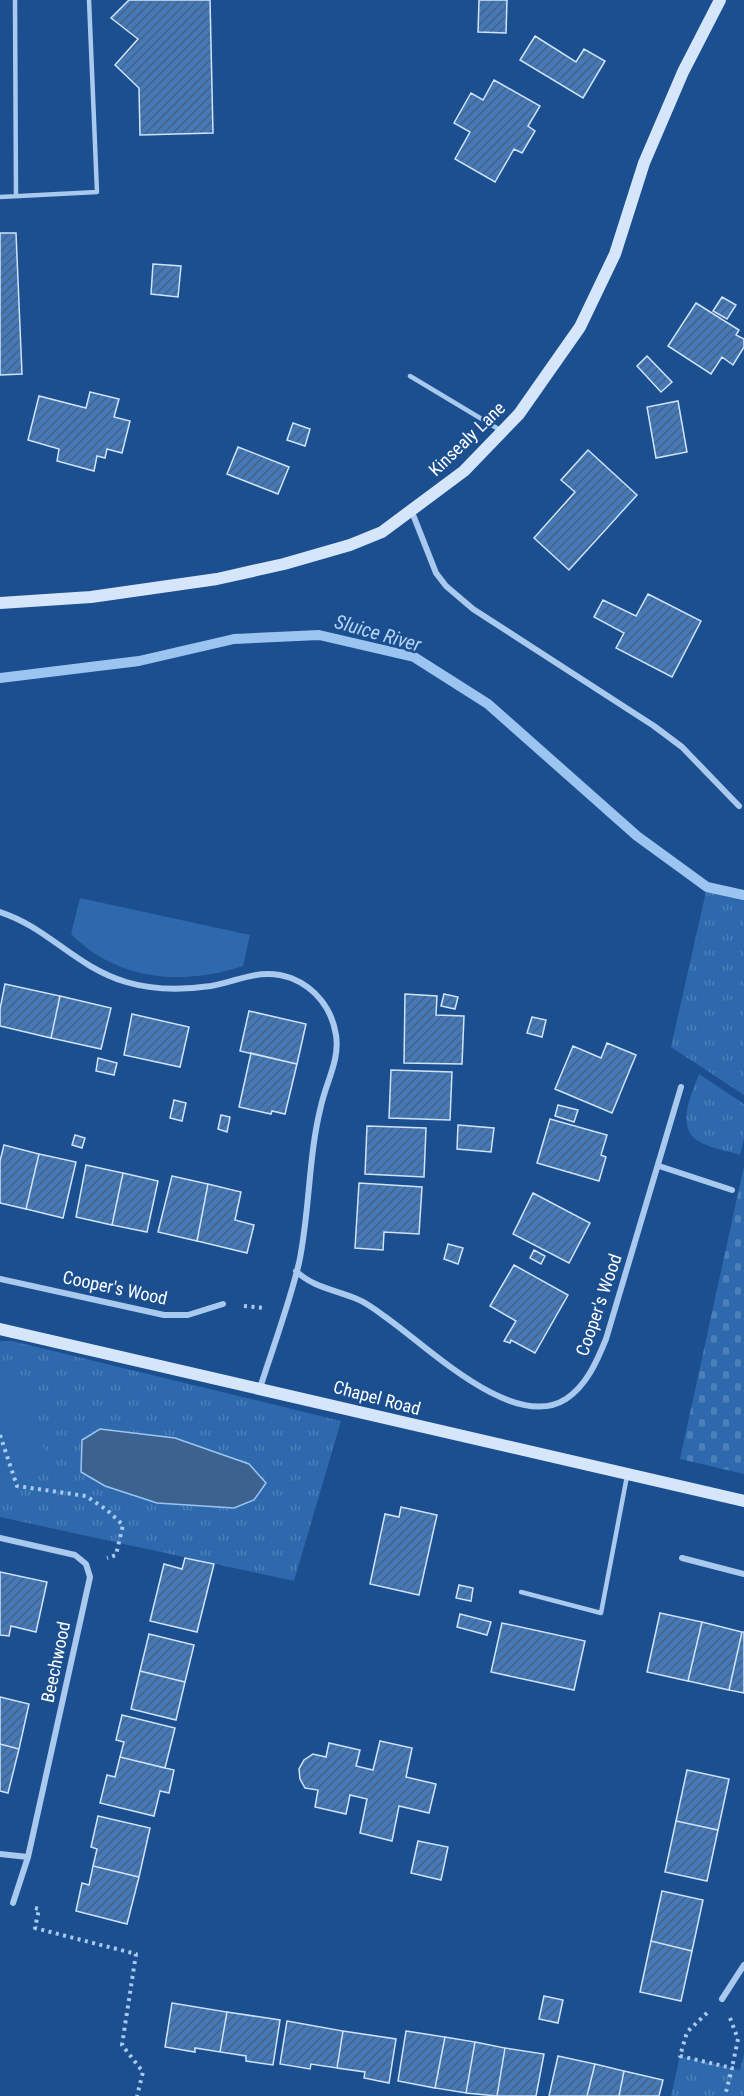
<svg xmlns="http://www.w3.org/2000/svg" width="744" height="2096" font-family="'Roboto Condensed',sans-serif">
	<style>
		.grass { fill: url(#grass-tufts) }
		.cemetery { fill: url(#cemetery-stones) }
		.green { fill: #2e69ad }
		.water { fill: #3c6290; stroke: #9cc4f0; stroke-width: 1.5 }
		.lines { fill: none; stroke-linecap: round; stroke-linejoin: round }
		.stream { stroke: #9cc4f0; stroke-width: 10 }
		.building { fill: url(#building-hatch); stroke: #cfe3fa; stroke-width: 1.5 }
		.path { stroke: #a9c9ee; stroke-width: 4; stroke-dasharray: 3 4.5; stroke-linecap: butt }
		.lane { stroke: #a9c9ee; stroke-width: 4.5 }
		.street { stroke: #a9c9ee; stroke-width: 6 }
		.secondary { stroke: #d6e6fa; stroke-width: 12 }
		.labels { text-anchor: middle; stroke-width: 5; stroke-linejoin: round; paint-order: stroke }
		.street-label { font-size: 18px; fill: #fff; stroke: #1b4f8f }
		.water-label { font-size: 20px; font-style: italic; fill: #b5d3f5; stroke: #1b4f8f }
	</style>
	<defs>
		<pattern id="grass-tufts" width="24" height="20" patternUnits="userSpaceOnUse" patternTransform="scale(1.5)"><rect width="24" height="20" fill="#2e69ad"/><path d="M3 7l-1-3M5 7V3M7 7l1-3M15 17l-1-3M17 17v-4M19 17l1-3" fill="none" stroke="#4d80b9"/></pattern>
		<pattern id="cemetery-stones" width="16" height="16" patternUnits="userSpaceOnUse" patternTransform="scale(1.5)"><rect width="16" height="16" fill="#2e69ad"/><path d="M2 7V4a2 2 0 0 1 4 0v3zM10 15v-3a2 2 0 0 1 4 0v3z" fill="#4d80b9"/></pattern>
		<pattern id="building-hatch" width="6" height="6" patternUnits="userSpaceOnUse" patternTransform="scale(1.5)"><rect width="6" height="6" fill="#4478b7"/><path d="M-1 1l2-2M0 6l6-6M5 7l2-2" fill="none" stroke="#486282"/></pattern>
	</defs>
	<rect width="100%" height="100%" fill="#1b4f8f"/>
	<!-- grass -->
	<path class="grass" d="M707 887 744 895V1095L671 1047Z
		M699 1074 744 1104V1138L740 1155C728 1151 709 1148 698 1141 675 1126 692 1093 699 1074Z
		M0 1341H12L341 1421 294 1581 0 1517Z
		M744 2054V2096H671L680 2056 740 2070Z"/>
	<!-- cemetery -->
	<path class="cemetery" d="M744 1166V1474L680 1459Z"/>
	<!-- green -->
	<path class="green" d="M80 898 250 935 243 966C182 986 118 981 71 934Z
		M11 1382 28 1388 35 1428 44 1449V1465L24 1480 6 1482 0 1477V1385Z"/>
	<!-- water -->
	<path class="water" d="M100 1429 175 1438 249 1464 266 1483 254 1500 234 1508 157 1503 105 1486 81 1472 82 1440Z"/>
	<g class="lines">
		<!-- stream -->
		<path class="stream" d="M0 678 139 661 234 639 319 635 414 657 488 704 637 836 707 887 744 895"/>
	</g>
	<!-- building -->
	<path class="building" d="M129 0H210L213 133 140 135 139 88 115 65 138 39 111 18Z
		M479 0H507L506 33 478 32Z
		M535 36 576 62 584 49 605 61 583 98 520 60Z
		M494 80 540 106 528 126 535 131 522 153 514 149 495 182 455 159 470 132 454 123 471 93 483 100Z
		M0 233H16L22 374 0 375Z
		M153 264 181 266 178 297 151 294Z
		M722 297 736 305 727 319 713 311Z
		M696 303 739 330 736 335 744 339V347L733 365 722 357 711 374 668 346Z
		M647 356 672 382 661 392 637 366Z
		M90 392 119 399 114 417 130 421 122 453 107 449 105 458 97 456 94 471 57 461 59 449 28 440 39 396 86 408Z
		M678 401 687 452 656 458 647 407Z
		M293 423 310 429 305 446 287 440Z
		M238 447 289 467 278 494 227 474Z
		M588 450 637 495 569 570 534 538 575 492 561 480Z
		M648 594 701 621 672 677 616 648 624 633 594 617 603 600 636 616Z
		M5 984 60 996 51 1038 0 1026V1009Z
		M405 994 437 996 436 1015 464 1016 462 1064 404 1063Z
		M444 994 458 997 455 1009 441 1006Z
		M60 996 111 1008 101 1049 51 1038Z
		M249 1011 306 1024 297 1064 240 1051Z
		M132 1014 189 1027 180 1067 124 1055Z
		M532 1017 546 1020 542 1037 527 1033Z
		M607 1043 636 1055 612 1113 555 1089 573 1046 601 1058Z
		M251 1053 297 1064 285 1114 272 1111 271 1114 239 1107Z
		M98 1058 117 1063 114 1075 96 1071Z
		M391 1070 452 1072 450 1120 389 1118Z
		M174 1100 186 1103 182 1121 170 1118Z
		M558 1105 578 1110 574 1122 555 1116Z
		M221 1115 230 1117 227 1132 218 1129Z
		M550 1119 607 1135 601 1155 606 1157 599 1181 537 1163Z
		M458 1125 494 1128 491 1152 457 1149Z
		M367 1126 426 1128 424 1177 365 1174Z
		M75 1135 85 1138 82 1148 72 1145Z
		M4 1145 39 1154 26 1209 0 1203V1161Z
		M39 1154 76 1162 63 1218 26 1209Z
		M86 1165 123 1173 112 1225 76 1217Z
		M123 1173 158 1181 147 1232 112 1225Z
		M172 1176 208 1184 197 1241 158 1232Z
		M359 1183 422 1187 419 1234 384 1232 383 1250 355 1248Z
		M208 1184 241 1192 235 1220 254 1225 247 1253 197 1241Z
		M533 1193 590 1223 569 1263 513 1234Z
		M448 1244 463 1248 458 1264 444 1259Z
		M534 1250 545 1256 541 1264 530 1258Z
		M514 1265 568 1295 535 1353 511 1340 510 1343 504 1341 516 1321 490 1306Z
		M401 1507 437 1515 419 1595 370 1584 385 1514 399 1517Z
		M185 1558 214 1564 197 1632 150 1621 164 1564 182 1569Z
		M0 1572 47 1582 36 1632 11 1626 9 1636 0 1635Z
		M459 1585 473 1588 471 1601 456 1598Z
		M660 1613 702 1622 688 1681 647 1672Z
		M460 1614 491 1622 487 1635 457 1627Z
		M702 1622 742 1632 729 1690 688 1681Z
		M502 1623 585 1641 574 1690 491 1672Z
		M742 1632H744V1693L729 1690Z
		M149 1634 194 1645 185 1682 140 1671Z
		M140 1671 185 1682 176 1720 131 1709Z
		M0 1697 29 1704 19 1749 0 1744Z
		M122 1715 175 1728 165 1768 120 1757 124 1742 116 1740Z
		M380 1741 412 1748 406 1777 436 1784 429 1813 399 1806 392 1841 360 1833 367 1799 350 1795 346 1814 315 1807 318 1790 305 1788 300 1779 299 1769 304 1760 313 1754 326 1757 329 1743 360 1750 356 1766 373 1770Z
		M0 1744 19 1749 8 1793 0 1791Z
		M120 1757 174 1770 169 1793 160 1791 154 1816 100 1803 107 1775 115 1777Z
		M687 1770 729 1779 718 1830 676 1821Z
		M98 1816 150 1828 139 1877 93 1866 97 1849 91 1847Z
		M676 1821 718 1830 707 1881 665 1872Z
		M418 1841 448 1847 441 1880 411 1873Z
		M93 1866 139 1877 127 1924 76 1911 82 1883 89 1885Z
		M662 1891 703 1900 692 1951 651 1941Z
		M651 1941 692 1951 681 2001 640 1992Z
		M544 1996 563 2000 558 2023 539 2019Z
		M172 2003 227 2012 220 2052 195 2048V2052L165 2047Z
		M227 2012 280 2020 273 2065 246 2061V2056L220 2052Z
		M287 2021 343 2031 337 2068 311 2064 310 2069 280 2064Z
		M343 2031 396 2039 389 2083 364 2078 365 2072 337 2068Z
		M406 2031 445 2037 435 2088 398 2081Z
		M445 2037 475 2042 466 2093 435 2088Z
		M475 2042 505 2048 497 2096 466 2093Z
		M505 2048 544 2054 536 2096H497Z
		M558 2056 595 2064 587 2096H549Z
		M595 2064 624 2071 619 2096H587Z
		M624 2071 663 2080 659 2096H619Z"/>
	<g class="lines">
		<!-- path -->
		<path class="path" d="M244 1306 264 1308
			M0 1435 17 1486 86 1496 107 1510 123 1525 116 1555 107 1558
			M35 1908 39 1909 35 1928 136 1954 122 2045 143 2072 137 2096
			M707 2013 687 2032 680 2056 732 2068 725 2096
			M730 2018 738 2039 732 2068"/>
		<!-- lane -->
		<path class="lane" d="M15 0 16 196
			M0 197 97 192 89 0
			M410 376 500 430
			M521 1592 601 1613 627 1476"/>
		<!-- street -->
		<path class="street" d="M412 512 436 573 446 586 473 609 654 726 682 747 739 806
			M0 912C49 928 74 966 126 982 153 990 183 990 211 986 239 981 261 967 291 978 316 988 332 1009 336 1035 340 1060 326 1082 321 1106 308 1157 310 1211 299 1263 289 1305 273 1347 260 1388
			M659 1166 732 1190
			M296 1271C312 1287 336 1290 357 1299 367 1303 376 1310 384 1316 425 1344 513 1433 566 1399 587 1385 597 1361 606 1339L681 1087
			M0 1279 164 1315H188L223 1304
			M0 1538 75 1555 86 1564 90 1577 28 1857 13 1903
			M682 1558 744 1574
			M0 1854 28 1857
			M722 1999 744 1965"/>
		<!-- secondary -->
		<path class="secondary" d="M0 603 91 597 217 579 284 564 350 545 382 532 464 471 519 414 580 327 615 254 644 163 683 72 720 0
			M0 1329 744 1501"/>
	</g>
	<g class="labels">
		<!-- street labels -->
		<g class="street-label">
			<text transform="translate(467 439) rotate(-44)" y="6">Kinsealy Lane</text>
			<text transform="translate(115 1288) rotate(12)" y="6">Cooper's Wood</text>
			<text transform="translate(599 1305) rotate(-71)" y="6">Cooper's Wood</text>
			<text transform="translate(377 1398) rotate(15)" y="6">Chapel Road</text>
			<text transform="translate(56 1662) rotate(-78)" y="6">Beechwood</text>
		</g>
		<!-- water labels -->
		<g class="water-label">
			<text transform="translate(378 633) rotate(16)" y="7">Sluice River</text>
		</g>
	</g>
</svg>
